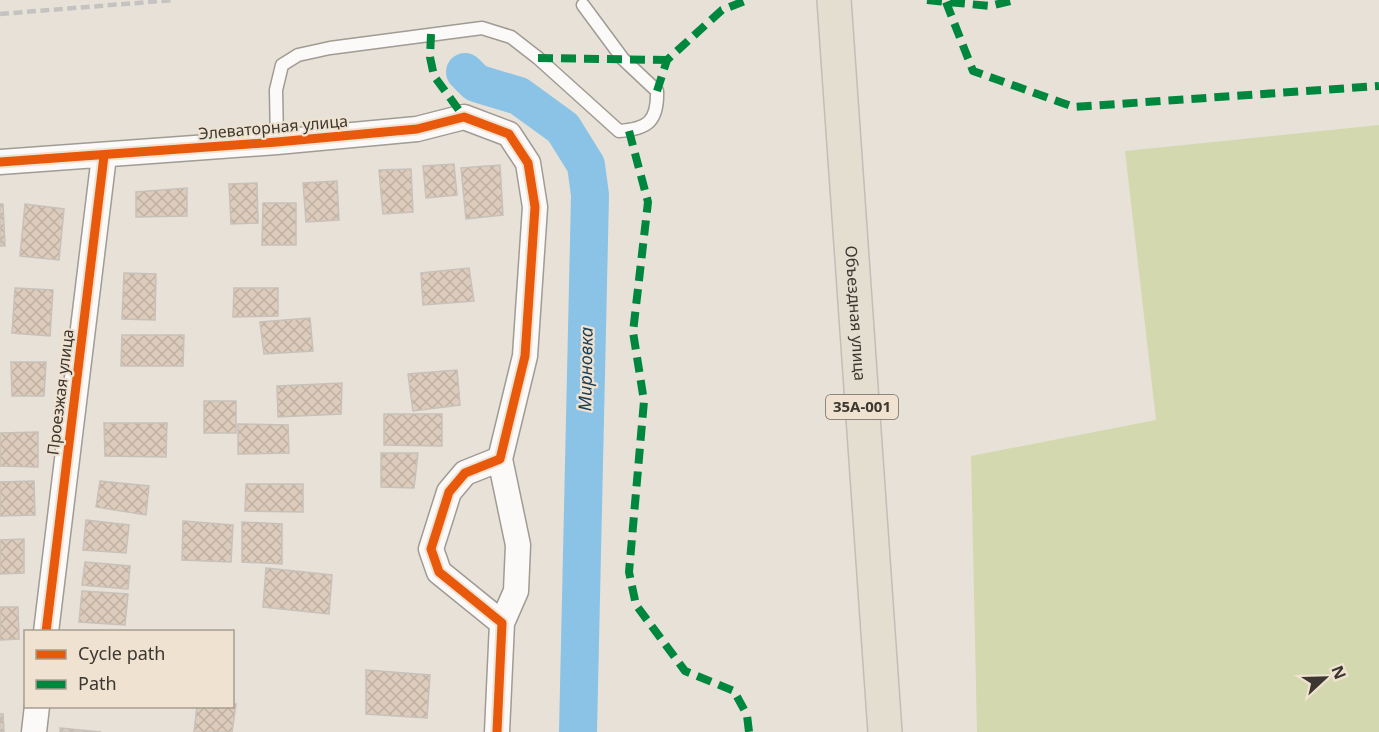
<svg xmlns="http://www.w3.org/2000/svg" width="1379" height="732" font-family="'Noto Sans',sans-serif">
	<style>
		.garden { fill: #d4d8ae }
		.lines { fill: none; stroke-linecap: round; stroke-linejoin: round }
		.river { stroke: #8ac3e6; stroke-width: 38 }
		.building { fill: url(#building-cross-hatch); stroke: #c7c1ba; stroke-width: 1.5 }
		.lane-casing { stroke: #a09b93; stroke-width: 15 }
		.street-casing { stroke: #a09b93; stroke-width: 27 }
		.highway-casing { stroke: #c1beb8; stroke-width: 36 }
		.lane { stroke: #fcfaf9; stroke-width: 12 }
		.street { stroke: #fcfaf9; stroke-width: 24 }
		.highway { stroke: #e4ded0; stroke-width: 33 }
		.rail { stroke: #c5c3c1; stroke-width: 4.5; stroke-dasharray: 9 4.5; stroke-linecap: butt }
		.quiet { stroke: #00873e; stroke-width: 8; stroke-dasharray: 15 8; stroke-linecap: butt }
		.cycleway-casing { stroke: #efe2d1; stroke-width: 13 }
		.cycleway { stroke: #e8590c; stroke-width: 9 }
		.labels { text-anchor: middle; stroke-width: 4.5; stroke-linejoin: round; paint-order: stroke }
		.shield { fill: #efe2d1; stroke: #726a60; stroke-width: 1.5 }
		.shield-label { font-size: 15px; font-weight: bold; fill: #3c3730 }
		.street-label { font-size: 16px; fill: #3c3730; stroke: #efe2d1 }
		.water-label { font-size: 18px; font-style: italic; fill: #193e55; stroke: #efe2d1 }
	</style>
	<defs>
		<pattern id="building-cross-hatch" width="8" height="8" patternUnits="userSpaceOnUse" patternTransform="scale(1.5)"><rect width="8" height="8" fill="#ddccbc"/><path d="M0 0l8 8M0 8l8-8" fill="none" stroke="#bfb0a2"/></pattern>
	</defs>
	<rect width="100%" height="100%" fill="#e8e1d8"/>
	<!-- garden -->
	<path class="garden" d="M1379 125V732H977L971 456 1156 420 1125 151Z"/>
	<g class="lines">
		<!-- river -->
		<path class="river" d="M465 72 476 83 519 96 563 128 586 165 590 195 578 732"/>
	</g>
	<!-- building -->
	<path class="building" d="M454 164 457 195 426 198 423 166Z
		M500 165 503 215 466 219 461 168Z
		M411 169 413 212 383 214 379 170Z
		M337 181 339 220 306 222 303 183Z
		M257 183 258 223 231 224 229 184Z
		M187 188V216L136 217V192Z
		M263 203H296V245H262Z
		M0 204H3L5 246H0Z
		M25 204 64 209 59 260 20 256Z
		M469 268 474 301 423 305 421 273Z
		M124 273 156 274 155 320 122 319Z
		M15 288 53 290 50 336 12 333Z
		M234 288H278V316L233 317Z
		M310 318 313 351 264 354 260 322Z
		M122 335H184L183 366H121Z
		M11 362H46L44 396H12Z
		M457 370 460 405 413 411 408 374Z
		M342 383 341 414 278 417 277 386Z
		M204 401H236V433H204Z
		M384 414H442V446L384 445Z
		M104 423H167L166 457 105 456Z
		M238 424 288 425 289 453 238 454Z
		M38 432V467L0 466V433Z
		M381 453H418L414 488 381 487Z
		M34 481 35 515 0 516V482Z
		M100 481 149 486 146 515 96 507Z
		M246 484H303V512L245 511Z
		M86 520 129 525 126 553 83 550Z
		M183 521 233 525 231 562 182 560Z
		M242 522 282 524V564L242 562Z
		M24 539V573L0 574V540Z
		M85 562 130 566 128 589 82 585Z
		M266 568 332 575 329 614 263 607Z
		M82 591 128 594 125 625 79 622Z
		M0 607H18L19 639 0 640Z
		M366 670 430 675 427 718 366 714Z
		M232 704H236L232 732H194L197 706H232Z
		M0 714H3L4 732H0Z
		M60 728 101 732H60Z"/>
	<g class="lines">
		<!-- lane casing -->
		<g class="lane-casing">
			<path id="lane" d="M277 142 276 90 282 65 298 55 330 48 482 28 511 37 538 58 619 131C648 129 658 121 657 91L623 59 583 5"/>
		</g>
		<!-- street casing -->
		<g class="street-casing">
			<path id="street" d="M0 162 277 142 417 129 464 117 509 134 528 163 535 207 525 356 500 459 465 473 449 492 431 549 439 572 502 623 497 732
				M500 459 518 545 516 591 502 623
				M46 632 104 156
				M34 732 37 706"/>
		</g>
		<!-- highway casing -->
		<g class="highway-casing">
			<g id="highway">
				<path id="s1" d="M834 0 885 732"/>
			</g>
		</g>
		<!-- lane -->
		<use href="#lane" class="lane"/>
		<!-- street -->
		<use href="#street" class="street"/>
		<!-- highway -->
		<use href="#highway" class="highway"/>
		<!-- rail -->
		<path class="rail" d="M0 14 174 0"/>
		<!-- quiet -->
		<path class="quiet" d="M927 0 990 6 1015 0
			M946 2 973 71 1074 107 1379 86
			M431 34 430 57 434 76 464 117
			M538 58 667 60
			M657 91 667 60 722 10 747 0
			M629 131 648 202 633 332 644 401 629 572 636 605 685 671 734 691 747 715 749 732"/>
		<!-- cycleway casing -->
		<g class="cycleway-casing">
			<path id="cycleway" d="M0 162 277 142 417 129 464 117 509 134 528 163 535 207 525 356 500 459 465 473 449 492 431 549 439 572 502 623 497 732
				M46 632 104 156"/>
		</g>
		<!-- cycleway -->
		<use href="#cycleway" class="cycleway"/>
	</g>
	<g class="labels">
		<!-- shield labels -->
		<rect class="shield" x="826" y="395" width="72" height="24" rx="4.5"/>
		<g class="shield-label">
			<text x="862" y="412">35А-001</text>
		</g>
		<!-- street labels -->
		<g class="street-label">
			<text transform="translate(273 127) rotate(-5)" y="6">Элеваторная улица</text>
			<text dy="6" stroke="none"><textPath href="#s1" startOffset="314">Объездная улица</textPath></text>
			<text transform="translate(60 392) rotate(-83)" y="6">Проезжая улица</text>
		</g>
		<!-- water labels -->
		<g class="water-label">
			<text transform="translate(586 369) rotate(-89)" y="6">Мирновка</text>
		</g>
	</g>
	<!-- legend -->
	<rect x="24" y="630" width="210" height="78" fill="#efe2d1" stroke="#a79e91" stroke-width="1.5"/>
	<rect x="36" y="650" width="30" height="9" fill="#e8590c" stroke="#a79e91" stroke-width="1.5"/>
	<text x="78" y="660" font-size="18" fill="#3c3730">Cycle path</text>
	<rect x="36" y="680" width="30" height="9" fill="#00873e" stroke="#a79e91" stroke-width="1.5"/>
	<text x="78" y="690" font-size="18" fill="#3c3730">Path</text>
	<!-- north arrow -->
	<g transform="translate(1325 678) rotate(68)" stroke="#efe2d1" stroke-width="4.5" paint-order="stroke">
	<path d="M0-4.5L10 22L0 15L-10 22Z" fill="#3c3730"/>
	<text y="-9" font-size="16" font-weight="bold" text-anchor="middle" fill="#3c3730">N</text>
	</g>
</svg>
